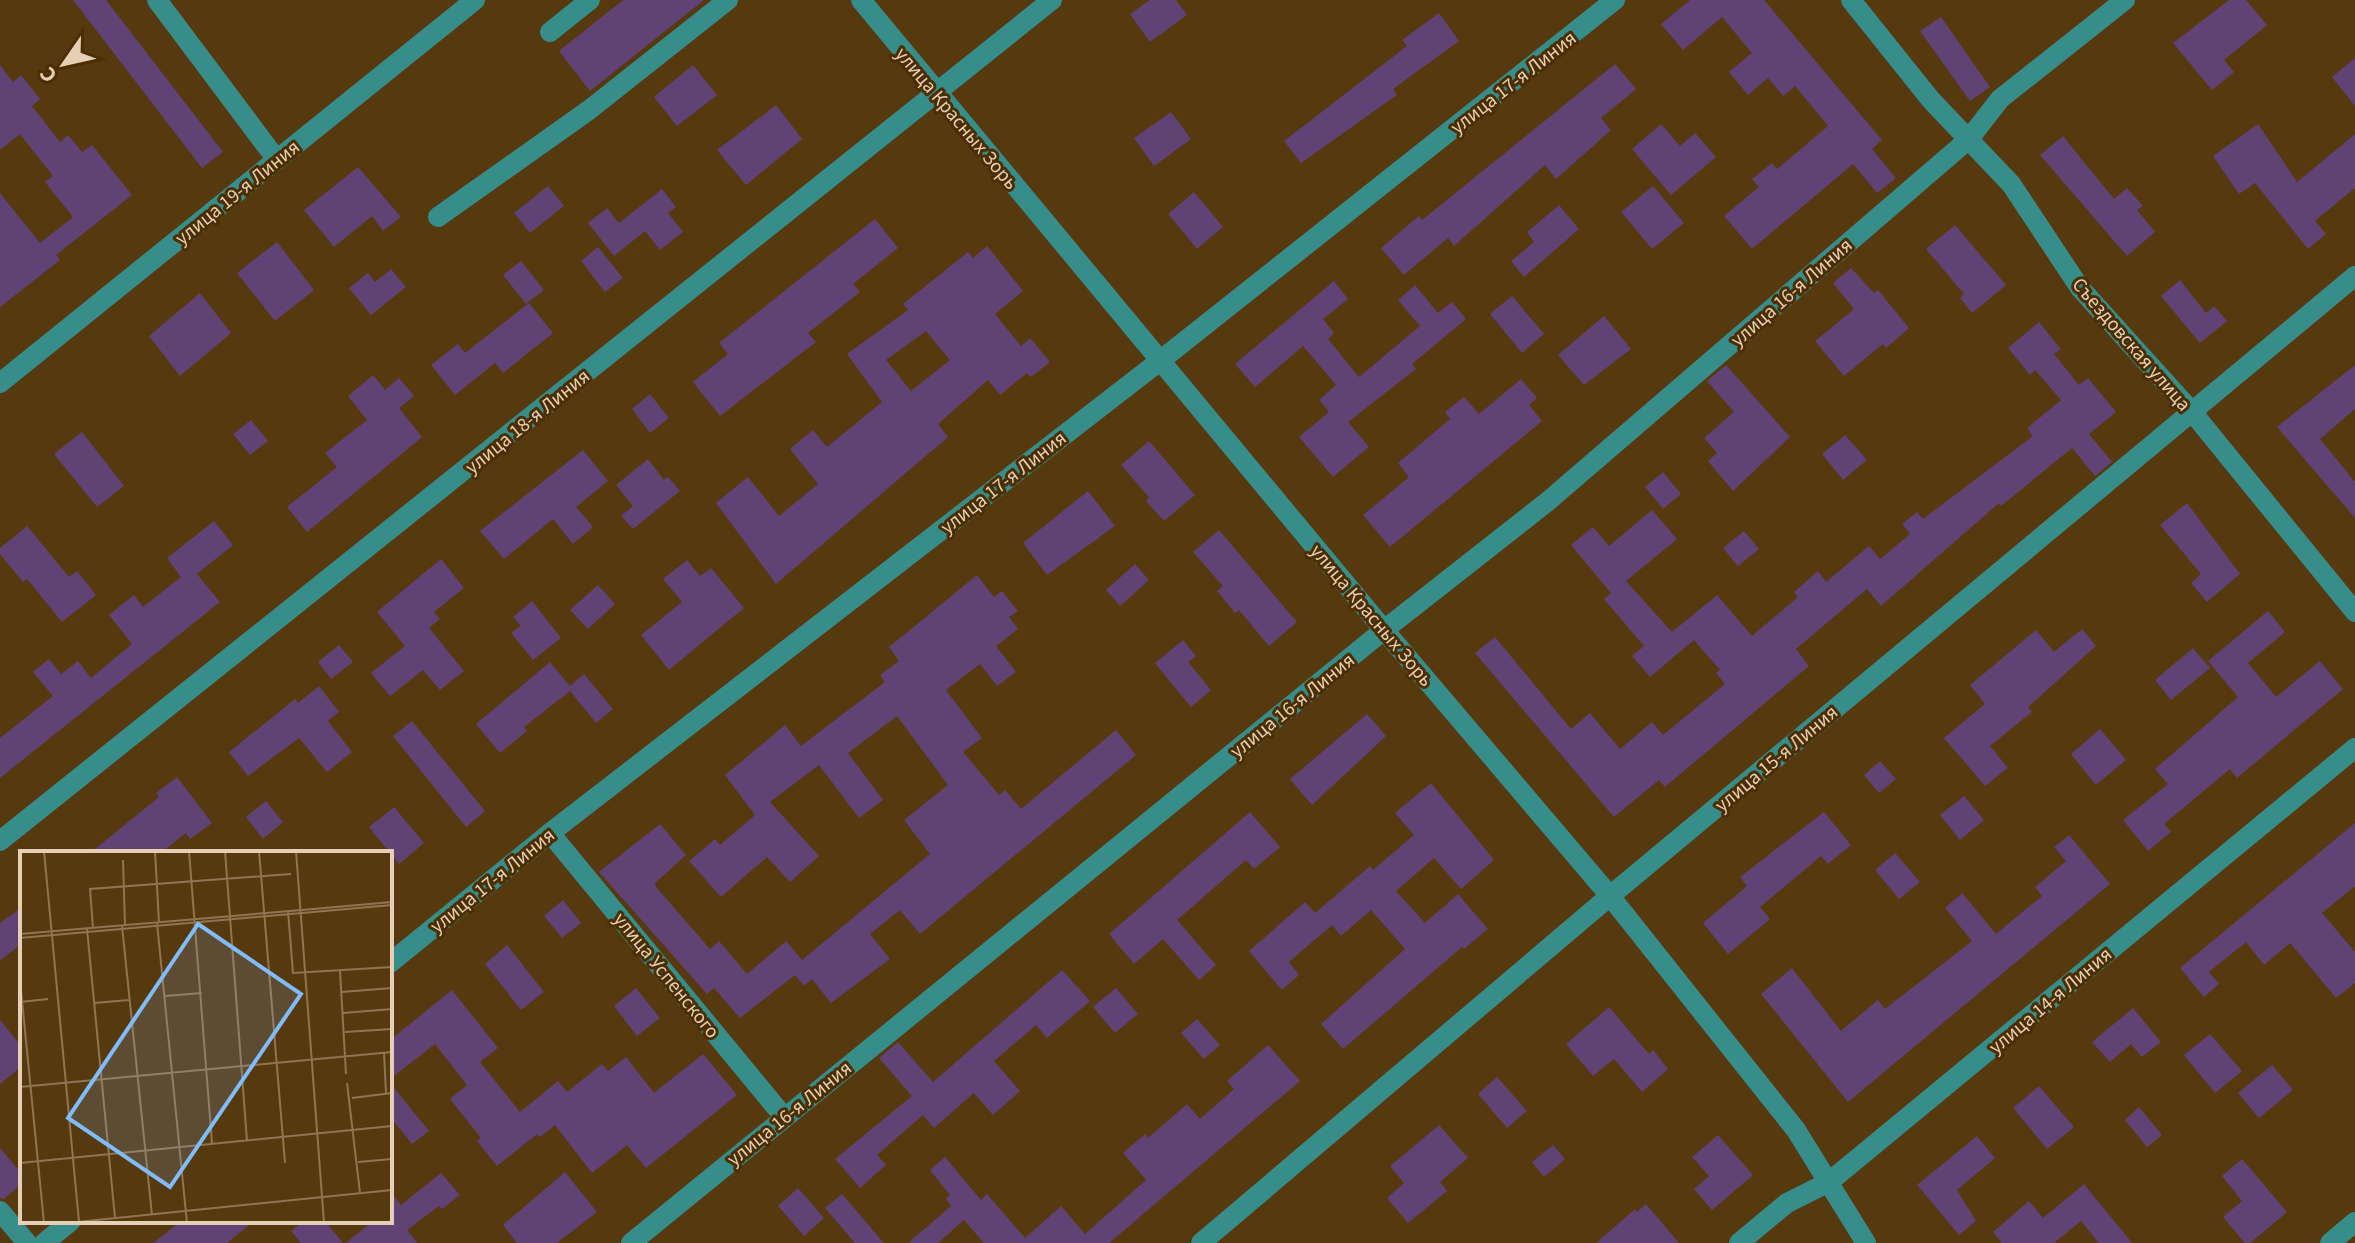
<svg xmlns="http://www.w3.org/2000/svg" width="2355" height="1243" font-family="'Source Sans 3',sans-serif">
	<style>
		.building { fill: #604274; fill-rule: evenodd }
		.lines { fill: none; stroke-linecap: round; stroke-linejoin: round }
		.minor { stroke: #368d89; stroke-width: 20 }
		.labels { text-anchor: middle; stroke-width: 6; stroke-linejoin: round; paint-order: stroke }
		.street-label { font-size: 20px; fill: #e6cfb5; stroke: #4c2e03 }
		.inset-road { fill: none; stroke: #907552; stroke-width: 2 }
		.view { fill: #81bcfa; fill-opacity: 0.15; stroke: #81bcfa; stroke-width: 4 }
		.inset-edge { fill: none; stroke: #e6cfb5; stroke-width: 4 }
	</style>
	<rect width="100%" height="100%" fill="#573910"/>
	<!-- building -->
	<path class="building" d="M73 0H106L223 152 202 168Z
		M623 0H704L590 91 559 51Z
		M1150 0H1176L1187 15 1150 42 1130 14Z
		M1690 0H1764L1882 140 1872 149 1896 178 1877 193 1853 164 1752 249 1724 216 1759 187 1752 179 1772 163 1777 169 1828 126 1795 86 1783 96 1768 78 1748 95 1729 72 1752 53 1722 17 1683 50 1661 24Z
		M2229 0H2246L2267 25 2224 60 2234 72 2212 90 2173 43Z
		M1439 13 1459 41 1393 89 1397 95 1301 163 1284 141 1407 46 1402 40Z
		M1941 17 1990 87 1970 101 1920 31Z
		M2355 58V106L2332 77Z
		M1615 64 1636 89 1601 118 1611 130 1556 179 1545 165 1454 246 1448 238 1404 275 1381 248 1419 216 1422 220Z
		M0 65 13 82 21 75 40 99 32 106 60 142 68 135 82 152 92 145 132 195 56 255 60 260 0 307V193L40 243 73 217 45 182 53 176 20 134 0 150Z
		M693 65 717 95 677 126 654 97Z
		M776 105 802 139 746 185 717 150Z
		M1171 112 1191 139 1154 166 1134 138Z
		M1661 124 1680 146 1695 133 1716 157 1671 195 1632 149Z
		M2258 124 2297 182 2355 134V188L2315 221 2326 234 2308 249 2255 183 2239 194 2213 156Z
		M2063 136 2114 199 2127 188 2143 206 2137 210 2155 232 2127 256 2040 155Z
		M358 167 401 217 383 231 372 216 334 247 304 210Z
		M548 186 564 206 530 233 514 213Z
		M1653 186 1684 223 1652 249 1621 212Z
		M662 189 676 207 668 213 683 232 660 250 645 231 614 256 588 223 607 208 619 223Z
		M1194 192 1223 227 1197 249 1168 214Z
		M1559 205 1579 229 1524 277 1511 261 1534 242 1527 232Z
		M875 219 898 248 853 284 860 292 808 333 816 342 720 416 693 382 728 354 719 343Z
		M1955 225 2006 285 1972 313 1960 298 1964 294 1926 249Z
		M277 242 314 290 275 321 237 273Z
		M987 246 1023 291 995 314 1021 346 1030 338 1050 362 1031 377 1027 373 1000 395 988 380 938 424 948 437 776 584 716 503 748 477 779 516 818 484 790 449 813 430 827 447 882 402 847 354 908 310 903 304 968 252 973 258ZM926 331 950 360 911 391 886 360Z
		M598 247 623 278 605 292 581 261Z
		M521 261 544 290 526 304 503 275Z
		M1851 268 1874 293 1878 290 1909 328 1886 348 1883 344 1844 376 1815 341 1854 309 1833 283Z
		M391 269 406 287 371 315 349 288 368 273 375 282Z
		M2180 280 2206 313 2214 306 2227 321 2200 343 2161 296Z
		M1334 281 1348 299 1323 319 1334 333 1328 339 1359 377 1420 326 1398 300 1415 285 1438 313 1452 302 1466 319 1412 364 1416 369 1348 422 1369 447 1333 477 1299 437 1329 412 1319 400 1336 385 1303 346 1255 387 1235 364Z
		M200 293 231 333 180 376 149 336Z
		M1512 296 1544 334 1522 353 1490 314Z
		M529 303 553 333 503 373 495 363 455 395 431 365 458 344 465 353Z
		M1604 316 1631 349 1584 385 1558 355Z
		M2039 322 2061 349 2054 354 2079 385 2088 378 2116 412 2089 434 2112 462 2095 476 2072 448 2001 506 1999 503 1881 606 1867 589 1796 649 1809 666 1665 787 1659 780 1614 817 1475 653 1495 637 1571 729 1590 713 1620 749 1652 722 1663 735 1725 684 1716 673 1720 670 1694 640 1650 677 1632 656 1644 646 1604 599 1611 593 1571 545 1593 527 1609 546 1652 510 1677 539 1626 581 1672 632 1717 595 1752 636 1798 597 1794 592 1818 571 1826 582 1869 546 1880 559 1910 534 1902 524 1917 512 1923 519 2033 436 2027 428 2061 400 2035 370 2030 375 2008 348Z
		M1726 365 1790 437 1733 491 1708 461 1717 453 1704 438 1734 412 1707 381Z
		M2355 365V409L2320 439 2355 482V518L2277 427Z
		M373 375 385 390 399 378 414 396 399 408 422 437 307 532 287 507 337 467 325 453 367 420 348 396Z
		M1521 379 1537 398 1529 405 1542 421 1390 547 1363 515 1409 477 1398 463 1450 419 1445 412 1464 397 1479 414Z
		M650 394 669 418 650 433 632 409Z
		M251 420 268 441 250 455 233 434Z
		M82 432 124 486 97 507 54 454Z
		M1845 435 1867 460 1843 480 1822 454Z
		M1149 441 1195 495 1164 521 1146 501 1149 497 1121 465Z
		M583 450 608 481 576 507 593 527 573 544 553 519 504 559 480 531Z
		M648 459 664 480 668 477 680 491 633 529 621 516 633 506 616 485Z
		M1663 472 1681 494 1663 509 1645 487Z
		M1088 491 1115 526 1047 575 1023 543Z
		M2187 503 2240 574 2207 602 2191 583 2201 574 2160 525Z
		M214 521 233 545 197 574 220 602 0 778V738L53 696 33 672 49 659 61 674 78 661 91 678 132 644 109 615 134 595 143 607 181 577 167 558Z
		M27 526 69 577 77 571 96 595 62 622 27 579 23 582 0 554V548Z
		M1219 530 1297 622 1269 646 1239 610 1235 613 1217 591 1223 586 1193 552Z
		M1744 531 1759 549 1738 566 1723 548Z
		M441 559 464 588 434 612 440 619 429 628 464 671 440 690 423 670 390 696 371 673 405 646 377 612Z
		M687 560 700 576 711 568 744 608 669 670 641 635 682 602 663 579Z
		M1135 564 1149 580 1120 606 1106 590Z
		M977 575 994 597 1002 591 1018 611 1009 617 1018 629 996 646 1016 672 997 686 980 664 946 690 982 738 963 752 999 795 1005 790 1021 809 1116 730 1136 755 920 934 900 910 870 934 890 959 831 1003 812 979 804 986 795 975 740 1018 714 988 707 994 599 872 660 824 686 855 655 883 656 887 710 949 719 941 747 974 786 941 802 960 930 854 904 820 948 785 897 716 848 753 883 800 859 818 819 765 770 802 819 856 790 882 767 857 721 897 689 861 715 839 720 845 755 815 725 775 785 725 801 746 885 682 880 675 899 661 889 647Z
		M598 585 615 604 588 629 570 610Z
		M532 601 561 638 533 660 511 633 521 626 513 617Z
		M2268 611 2285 632 2248 663 2276 697 2320 661 2343 689 2237 778 2230 769 2164 824 2171 832 2148 851 2123 820 2168 784 2155 769 2238 697 2208 661Z
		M2082 629 2096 646 2028 707 2032 712 1990 746 2008 768 1985 786 1944 738 1985 704 1970 685 2036 630 2054 652Z
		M1183 640 1196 656 1188 662 1211 690 1191 707 1155 663Z
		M339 645 353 662 331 679 318 662Z
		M2193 648 2210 668 2171 700 2155 680Z
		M550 662 570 686 584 674 613 709 596 723 570 691 524 727 527 731 500 753 476 724Z
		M319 686 339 712 328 721 352 752 327 772 299 738 248 776 229 752 295 699 298 703Z
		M1367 714 1386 736 1312 805 1290 779Z
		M412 721 485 811 466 827 393 736Z
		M2100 729 2126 760 2096 785 2071 754Z
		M1880 761 1896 779 1879 793 1864 775Z
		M177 777 212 823 190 839 186 833 161 853H90L159 797 156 793Z
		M1431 783 1494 860 1461 889 1434 858 1396 891 1425 923 1458 894 1488 929 1464 949 1462 947 1343 1049 1321 1024 1405 949 1371 910 1341 936 1332 925 1289 962 1299 975 1282 990 1249 951 1305 902 1315 913 1370 866 1373 870 1414 835 1395 813Z
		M1964 796 1984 820 1960 840 1940 815Z
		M266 801 283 822 263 839 246 817Z
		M394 807 424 843 399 864 369 827Z
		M1250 812 1280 847 1254 869 1246 860 1177 920 1216 965 1199 980 1163 939 1134 964 1109 934Z
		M1824 812 1851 845 1828 864 1821 856 1760 907 1770 919 1728 954 1703 923 1747 886 1740 877Z
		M2355 823V886L2322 913 2355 952V983L2336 998 2290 943 2264 965 2246 942 2209 972 2219 984 2204 997 2180 968Z
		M2069 835 2110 884 1848 1102 1761 994 1792 968 1841 1031 1878 1000 1885 1009 1972 941 1945 908 1962 893 1996 934 2042 896 2035 887 2066 861 2054 847Z
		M1895 853 1920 882 1899 899 1875 870Z
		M563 900 581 923 562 938 544 916Z
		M22 907V943L0 961V923Z
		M507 945 544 992 521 1010 485 964Z
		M1062 970 1090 1001 1047 1038 1036 1025 994 1061 1020 1091 993 1115 974 1093 934 1128 923 1115 877 1155 886 1165 860 1188 835 1159 912 1096 879 1058 898 1042 933 1082Z
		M636 988 660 1018 637 1036 614 1006Z
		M1116 988 1138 1014 1115 1033 1093 1007Z
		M452 990 498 1048 480 1062 520 1112 558 1081 567 1092 602 1064 608 1071 626 1057 654 1093 703 1054 737 1095 646 1168 627 1145 592 1173 555 1125 540 1137 537 1134 497 1166 477 1141 481 1138 450 1099 467 1085 435 1044 390 1079V1040Z
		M1609 1007 1649 1054 1653 1050 1668 1069 1642 1092 1614 1059 1593 1076 1566 1044Z
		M2133 1008 2161 1042 2142 1057 2131 1044 2110 1062 2092 1042Z
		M1197 1019 1220 1045 1204 1059 1181 1033Z
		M0 1020 22 1047V1066L0 1084Z
		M2210 1034 2242 1071 2215 1093 2184 1055Z
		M1268 1045 1300 1081 1109 1243H984L964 1220 938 1243H908L951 1206 946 1199 950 1195 930 1170 945 1157 981 1200 987 1194 1025 1238 1061 1206 1085 1234 1146 1180 1123 1153 1145 1134 1148 1138 1187 1104 1200 1119 1234 1089 1227 1081Z
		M2272 1065 2293 1090 2259 1118 2238 1093Z
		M1497 1077 1527 1111 1507 1128 1478 1094Z
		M390 1083 429 1131 412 1144 390 1117Z
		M2039 1086 2074 1127 2047 1149 2013 1108Z
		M2139 1107 2162 1135 2147 1147 2125 1120Z
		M1439 1125 1468 1158 1440 1182 1447 1191 1408 1223 1387 1198 1404 1183 1390 1166Z
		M1718 1135 1753 1175 1712 1210 1694 1189 1709 1176 1692 1157Z
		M1977 1136 1995 1158 1957 1190 1976 1221 1959 1235 1917 1185Z
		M1553 1145 1565 1159 1544 1177 1532 1162Z
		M0 1148 22 1174V1183L4 1199 0 1198Z
		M2242 1159 2287 1212 2250 1243H2245L2223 1217 2242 1201 2222 1176Z
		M565 1172 597 1212 557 1243H517L503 1225Z
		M441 1173 460 1195 442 1209 439 1206 407 1230 417 1243H346L373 1221H390V1191L401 1205Z
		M2084 1184 2132 1243H2099L2081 1221 2054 1243H2002L1993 1232 2029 1201 2043 1218Z
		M798 1188 824 1218 804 1236 778 1206Z
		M842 1194 884 1243H855L825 1208Z
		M1646 1204 1679 1243H1596L1635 1209 1637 1212Z
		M181 1221H254L227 1243H153Z
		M304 1221H325L343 1243H301L291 1231Z"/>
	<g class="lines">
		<!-- minor -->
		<path class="minor" d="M157 0 277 160
			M861 0 1384 630 1610 896 1796 1130 1866 1243
			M1851 0 1931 100 2011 184 2080 288 2193 413 2355 612
			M550 32 590 0
			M438 217 589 110 728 0
			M0 383 475 0
			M550 833 784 1117
			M0 841 1052 0
			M390 963 550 833 1161 360 1615 0
			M0 1211 27 1243
			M44 1243 71 1221
			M631 1243 1384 630 1547 502 1969 139 2000 99 2125 0
			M1201 1243 1610 896 2355 276
			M1739 1243 1787 1203 1829 1182 2355 748
			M2330 1243 2355 1222"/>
	</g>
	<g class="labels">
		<!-- street labels -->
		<g class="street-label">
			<text transform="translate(1513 82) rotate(-38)" y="7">улица 17-я Линия</text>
			<text transform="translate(957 118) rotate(50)" y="7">улица Красных Зорь</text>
			<text transform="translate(237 192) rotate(-39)" y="7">улица 19-я Линия</text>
			<text transform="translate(1791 292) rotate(-41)" y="7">улица 16-я Линия</text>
			<text transform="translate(2132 344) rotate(49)" y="7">Съездовская улица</text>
			<text transform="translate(527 421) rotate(-39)" y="7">улица 18-я Линия</text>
			<text transform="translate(1003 482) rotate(-38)" y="7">улица 17-я Линия</text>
			<text transform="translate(1372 615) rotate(50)" y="7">улица Красных Зорь</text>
			<text transform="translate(1292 705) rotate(-39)" y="7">улица 16-я Линия</text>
			<text transform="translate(1776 758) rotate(-40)" y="7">улица 15-я Линия</text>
			<text transform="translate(492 880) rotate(-39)" y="7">улица 17-я Линия</text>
			<text transform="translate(667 975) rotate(51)" y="7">улица Успенского</text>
			<text transform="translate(2050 1000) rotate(-40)" y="7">улица 14-я Линия</text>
			<text transform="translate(789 1113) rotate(-39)" y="7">улица 16-я Линия</text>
		</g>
	</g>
	<!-- overview -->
	<g transform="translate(20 851)">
		<rect width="372" height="372" fill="#573910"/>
		<path class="inset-road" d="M24 0 59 371M135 0 139 72M169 0 192 292M205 0 227 290M239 0 265 312M276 0 304 372M103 9 105 75M282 59 372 51M268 60 273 122 372 116M137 72 167 372M102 75 132 364M73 77 70 38 271 23M67 78 95 367M0 83 282 59M0 87 372 54M320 120 326 223M0 129 24 372M322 141 372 137M145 145 182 142M0 151 28 148M74 152 109 149M323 162 372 158M325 181 372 178M364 202 366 242M327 232 340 342M0 236 372 201M332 247 372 242M338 311 372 308M0 312 372 275M47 372 372 339"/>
		<path class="view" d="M178 73 281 143 150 336 48 267Z"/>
		<rect width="372" height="372" class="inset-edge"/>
	</g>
	<!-- north arrow -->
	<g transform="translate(64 64) rotate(236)" stroke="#4c2e03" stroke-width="6" paint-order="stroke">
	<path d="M0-6L14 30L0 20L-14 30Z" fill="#e6cfb5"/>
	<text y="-12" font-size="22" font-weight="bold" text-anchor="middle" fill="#e6cfb5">С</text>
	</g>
</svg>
